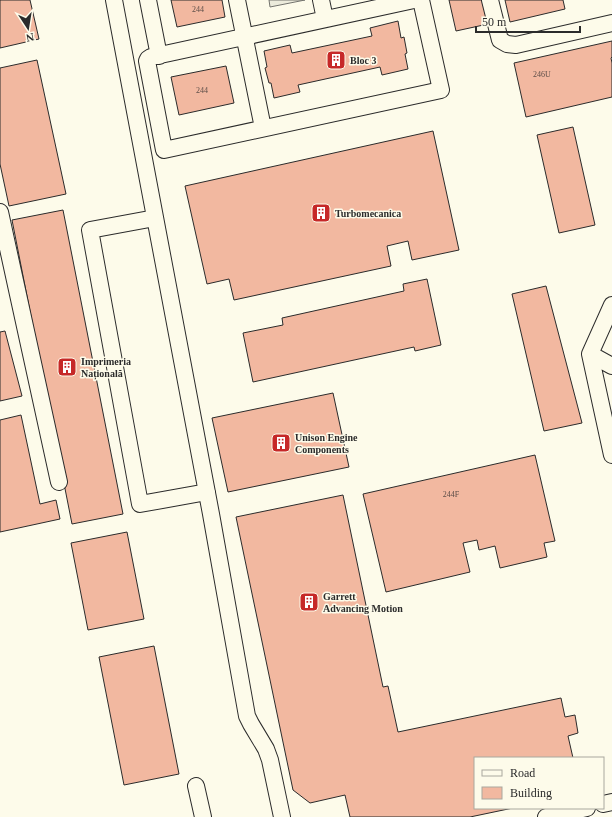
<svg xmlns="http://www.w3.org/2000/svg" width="612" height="817" font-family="'Times New Roman',serif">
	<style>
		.green { fill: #ecebdb; stroke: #74746e }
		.building { fill: #f2b8a0; stroke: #2b2b2b }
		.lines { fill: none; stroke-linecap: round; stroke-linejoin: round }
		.minor-casing { stroke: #2b2b2b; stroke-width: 18 }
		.minor { stroke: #fdfbea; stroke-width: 16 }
		.labels { text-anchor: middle; stroke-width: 3; stroke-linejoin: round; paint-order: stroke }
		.number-label { font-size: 8px; fill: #5d4e48 }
		.poi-label { font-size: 10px; font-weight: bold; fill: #2b2b2b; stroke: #fdfbea; text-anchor: start }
	</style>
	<rect width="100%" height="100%" fill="#fdfbea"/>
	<!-- green -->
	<path class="green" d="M269 0H305L270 7Z"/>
	<!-- building -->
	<path class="building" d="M0 0H30L39 39 0 48Z
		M171 0H222L225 17 177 27Z
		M449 0H482L488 24 456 31Z
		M505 0H563L565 9 510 22Z
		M398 21 401 38 404 37 407 53 405 54 408 69 382 75 380 67 298 85 300 92 274 98 271 83H269L265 68 267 67 264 51 290 45 292 53 372 36 370 28Z
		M612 41V57L611 58 612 63V97L526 117 514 63Z
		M37 60 66 194 9 206 0 164V68Z
		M226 66 234 103 179 115 171 77Z
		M573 127 595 225 559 233 537 135Z
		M433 131 459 250 412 260 408 241 387 246 391 266 234 300 229 279 207 284 185 186Z
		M63 210 123 514 72 524 12 220Z
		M427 279 441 345 415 351 414 347 253 382 243 333 283 325 282 318 404 291 403 284Z
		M546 286 582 423 544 431 512 294Z
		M5 331 22 396 0 401V332Z
		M333 393 349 467 228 492 212 418Z
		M21 415 40 504 56 500 60 519 0 532V420Z
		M535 455 555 541 544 543 547 557 500 568 495 546 479 550 477 540 463 543 470 572 386 592 363 494Z
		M343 495 383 687 388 686 398 732 561 698 565 717 575 715 578 733 568 736 573 758H475V808H513L470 817H350L345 795 310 803 293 790 236 517Z
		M127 532 144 619 88 630 71 543Z
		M154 646 179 774 124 785 99 657Z"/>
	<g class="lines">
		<!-- minor casing -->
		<g class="minor-casing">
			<path id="minor" d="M114 0 211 514 247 716 251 724 266 749 270 760 282 817
				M148 0 159 56
				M237 0 263 128
				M321 0 325 19
				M414 0 151 57 148 59 147 61 164 150 441 90 421 0
				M490 0 500 40 507 44 516 45 612 23
				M0 212 59 482
				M155 218 90 230 140 504 207 492
				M612 305 590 354 612 455
				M590 354 612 366
				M196 786 203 817
				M603 804 612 802
				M546 817 587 808"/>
		</g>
		<!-- minor -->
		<use href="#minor" class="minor"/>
	</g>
	<!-- icons -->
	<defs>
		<g id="building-square" transform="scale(1)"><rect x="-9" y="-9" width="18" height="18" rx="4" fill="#c62828" stroke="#fdfbea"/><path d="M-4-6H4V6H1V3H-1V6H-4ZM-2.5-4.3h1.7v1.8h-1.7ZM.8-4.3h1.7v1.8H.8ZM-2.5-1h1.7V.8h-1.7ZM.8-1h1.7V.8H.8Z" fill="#fff"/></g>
	</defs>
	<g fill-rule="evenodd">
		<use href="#building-square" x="336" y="60"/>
		<use href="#building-square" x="321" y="213"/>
		<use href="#building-square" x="67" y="367"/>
		<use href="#building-square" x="281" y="443"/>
		<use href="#building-square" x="309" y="602"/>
	</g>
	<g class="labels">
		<!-- number labels -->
		<g class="number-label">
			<text x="198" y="12">244</text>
			<text x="542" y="77">246U</text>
			<text x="202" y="93">244</text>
			<text x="451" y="497">244F</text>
		</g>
		<!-- poi labels -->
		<g class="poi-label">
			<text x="350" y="64">Bloc 3</text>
			<text x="335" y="217">Turbomecanica</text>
			<text x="81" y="365">Imprimeria<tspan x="81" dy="12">Națională</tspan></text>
			<text x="295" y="441">Unison Engine<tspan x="295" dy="12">Components</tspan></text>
			<text x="323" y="600">Garrett<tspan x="323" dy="12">Advancing Motion</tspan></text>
		</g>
	</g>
	<!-- legend -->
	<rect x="474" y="757" width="130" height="52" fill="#fdfbea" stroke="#a9a89e"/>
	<rect x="482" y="770" width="20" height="6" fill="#fdfbea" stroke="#a9a89e"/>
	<text x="510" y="777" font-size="12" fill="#2b2b2b">Road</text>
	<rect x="482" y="787" width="20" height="12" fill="#f2b8a0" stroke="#a9a89e"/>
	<text x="510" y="797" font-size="12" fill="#2b2b2b">Building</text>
	<!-- north arrow -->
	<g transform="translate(28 28) rotate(168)" stroke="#fdfbea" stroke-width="3" paint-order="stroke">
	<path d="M0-3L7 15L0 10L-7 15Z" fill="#2b2b2b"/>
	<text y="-6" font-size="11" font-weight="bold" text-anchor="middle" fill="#2b2b2b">N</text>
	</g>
	<!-- scale -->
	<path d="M476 26v6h104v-6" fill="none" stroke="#2b2b2b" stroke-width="2"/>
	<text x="482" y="26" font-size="12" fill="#2b2b2b" stroke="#fdfbea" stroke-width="3" paint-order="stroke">50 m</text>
</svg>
